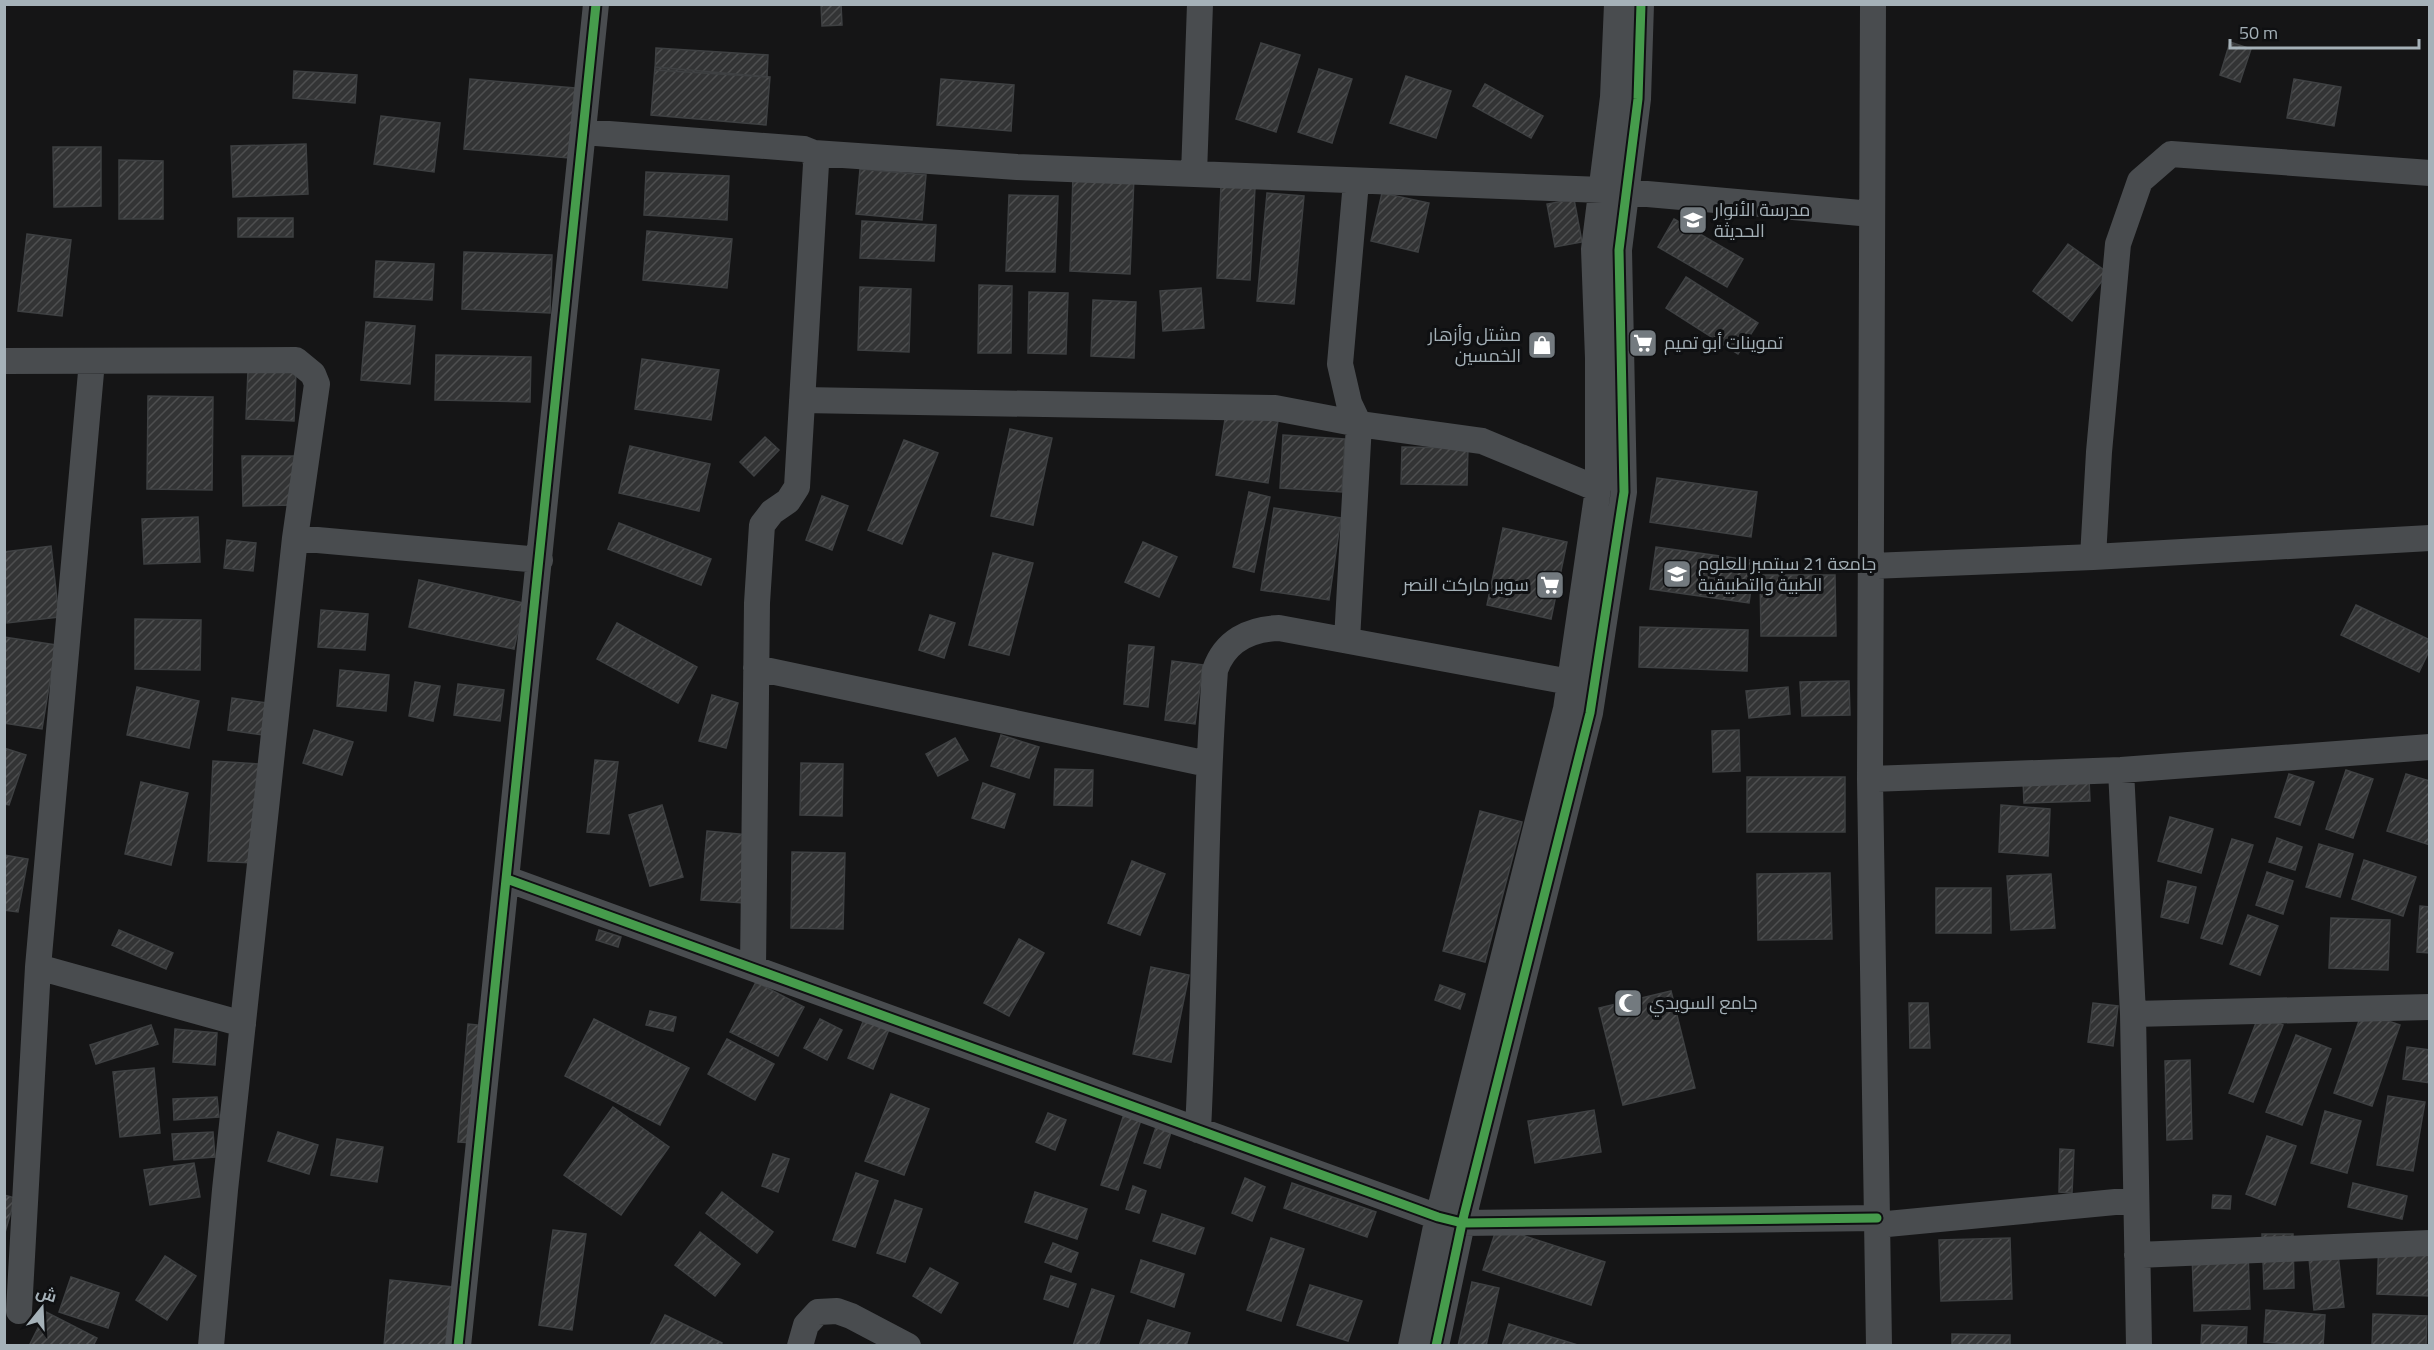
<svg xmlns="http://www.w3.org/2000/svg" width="2434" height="1350" font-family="'Titillium Web',Cairo,sans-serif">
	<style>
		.building { fill: url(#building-hatch); stroke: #3e4042; stroke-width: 1.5 }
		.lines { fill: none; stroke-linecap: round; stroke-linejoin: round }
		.street { stroke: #494c4f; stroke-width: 26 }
		.cycleway-casing { stroke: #0f1012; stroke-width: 13 }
		.cycleway { stroke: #469c4c; stroke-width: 9 }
		.labels { text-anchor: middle; stroke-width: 6; stroke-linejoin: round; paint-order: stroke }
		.poi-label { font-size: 18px; fill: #a5b1b8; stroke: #0f1012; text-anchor: start }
	</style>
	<defs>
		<pattern id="building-hatch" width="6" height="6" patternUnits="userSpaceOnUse" patternTransform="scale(1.5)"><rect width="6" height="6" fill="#333435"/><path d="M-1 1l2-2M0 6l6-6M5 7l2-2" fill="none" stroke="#4e4f50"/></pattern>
	</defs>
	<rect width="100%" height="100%" fill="#151516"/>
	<!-- building -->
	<path class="building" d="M821 4H841L842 25 822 26Z
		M2230 42 2251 49 2240 82 2220 75Z
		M1261 43 1300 55 1276 132 1236 119Z
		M656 48 768 55 767 77 655 70Z
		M655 67 770 77 766 125 651 115Z
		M1319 69 1352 79 1332 143 1298 132Z
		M294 71 357 75 355 103 293 98Z
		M1406 76 1451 91 1436 138 1390 123Z
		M470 79 575 88 569 158 464 149Z
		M941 79 1014 85 1011 131 937 125Z
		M2294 79 2341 87 2334 126 2287 118Z
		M1485 84 1543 116 1531 138 1473 106Z
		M381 116 440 123 434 172 374 164Z
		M306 144 308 194 233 197 231 146Z
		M53 147H101V206L54 207Z
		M119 160 163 161V219H119Z
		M860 169 926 175 922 220 856 214Z
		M646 172 729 176 727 220 644 215Z
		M1073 175 1134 177 1130 274 1070 271Z
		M1221 186 1255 188 1250 280 1217 278Z
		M1267 193 1304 196 1294 304 1257 301Z
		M1382 193 1429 203 1418 252 1371 241Z
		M1009 195 1058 196 1055 272 1006 271Z
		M1574 199 1582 242 1555 247 1547 204Z
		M238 218H293V237H238Z
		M1674 219 1743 259 1727 287 1658 247Z
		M862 221 936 225 934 261 860 258Z
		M647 231 732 239 727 288 643 280Z
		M27 234 71 240 62 316 18 311Z
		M2068 244 2108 273 2072 321 2033 291Z
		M464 252 552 255 550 313 462 309Z
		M376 261 434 264 432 300 374 297Z
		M1686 277 1758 323 1738 354 1666 308Z
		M979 285 1012 286 1011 353H978Z
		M860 287 911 289 909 352 858 350Z
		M1201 288 1204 328 1163 331 1160 291Z
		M1029 292 1068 293 1066 354 1028 353Z
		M1093 300 1136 302 1134 358 1091 356Z
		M366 322 415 326 410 384 361 380Z
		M436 355 531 357 530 402 435 400Z
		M642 359 719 370 711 420 635 409Z
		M248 370 296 372 294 421 246 419Z
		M148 396 213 397 212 490 147 489Z
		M1226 413 1278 421 1268 483 1216 475Z
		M1010 429 1052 438 1033 525 991 516Z
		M1283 435 1345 439 1342 492 1280 488Z
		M765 437 779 450 754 476 740 462Z
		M904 440 938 453 902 544 868 530Z
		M630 446 710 464 699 511 619 493Z
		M1402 447 1468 448 1467 485 1401 484Z
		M242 456H296V505L243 506Z
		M1657 478 1757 492 1751 537 1650 522Z
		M1249 492 1270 497 1254 572 1233 567Z
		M822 496 848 506 832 550 806 540Z
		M1274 508 1341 518 1329 600 1261 590Z
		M198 517 200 562 144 564 142 519Z
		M619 523 711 559 701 585 608 549Z
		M1503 528 1567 542 1551 619 1487 605Z
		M227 540 256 543 253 571 224 568Z
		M1143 542 1177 557 1159 597 1125 582Z
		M51 546 59 617 7 623 4 552Z
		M1656 547 1755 561 1749 603 1650 589Z
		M993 553 1033 563 1009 655 969 645Z
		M1760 575H1835L1836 636H1761Z
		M419 580 524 603 514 649 409 627Z
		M2356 605 2430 640V649L2419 672 2341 635Z
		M321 610 368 614 365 650 318 647Z
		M930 615 955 623 944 658 919 650Z
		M135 619 201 620 200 670 135 669Z
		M617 623 697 667 678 703 597 659Z
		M1640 627 1748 630 1747 671 1639 667Z
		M4 637 56 645 42 729 4 723Z
		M1129 645 1154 647 1148 707 1124 704Z
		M1172 661 1203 665 1195 724 1165 720Z
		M340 670 389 675 386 711 337 706Z
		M1849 681 1850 715 1802 716 1800 682Z
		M415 682 440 686 433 721 409 716Z
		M458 684 504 690 500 721 454 715Z
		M137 687 199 701 189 748 127 735Z
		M1788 687 1790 714 1749 718 1746 691Z
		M712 695 738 703 726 748 699 741Z
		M232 698 267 703 263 735 228 730Z
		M314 730 353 742 342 775 303 763Z
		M1739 730 1740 771 1713 772 1712 731Z
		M1001 735 1039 747 1029 778 991 766Z
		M955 738 968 760 938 776 926 754Z
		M4 748 26 755 9 805 4 804Z
		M595 760 618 762 609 834 587 832Z
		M213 761 259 764 255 863 208 861Z
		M801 763 843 764 842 816 800 815Z
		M1055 769 1093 770 1092 806 1054 805Z
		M2346 770 2373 779 2353 838 2326 829Z
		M2289 774 2314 782 2300 825 2275 817Z
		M2406 774 2430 781V845L2387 831Z
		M1747 777H1845V832H1747Z
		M2089 779 2090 801 2024 803 2023 780Z
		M141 782 188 793 171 865 125 854Z
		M983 783 1015 794 1004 828 972 818Z
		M662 805 683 877 650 886 629 815Z
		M2001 805 2050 809 2048 856 1999 852Z
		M1480 811 1522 822 1485 962 1443 951Z
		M2170 817 2213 829 2201 873 2158 861Z
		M707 831 749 835 744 903 701 900Z
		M2277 838 2302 847 2295 870 2269 862Z
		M2232 839 2253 845 2222 944 2201 938Z
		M2319 844 2353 854 2340 897 2306 887Z
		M792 852 845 853 843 929 791 928Z
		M4 855 28 859 18 912 4 910Z
		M2364 860 2416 877 2403 916 2352 899Z
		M1132 861 1165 874 1140 935 1108 923Z
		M2267 872 2293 881 2283 914 2256 905Z
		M1830 873 1832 939 1758 940 1757 874Z
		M2051 874 2055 928 2011 930 2007 876Z
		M2168 881 2196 887 2188 923 2161 917Z
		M1936 888H1991V933H1936Z
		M2420 906 2430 907V953L2417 952Z
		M2248 915 2278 926 2260 975 2230 964Z
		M2331 918 2390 920 2388 970 2329 968Z
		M119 930 173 953 166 969 112 945Z
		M599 930 621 937 618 947 596 940Z
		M1019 939 1044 953 1009 1016 984 1003Z
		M1151 967 1189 975 1171 1062 1133 1054Z
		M756 982 804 1007 778 1056 730 1032Z
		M1440 985 1465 994 1460 1009 1435 1000Z
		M1671 991 1695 1088 1623 1105 1599 1008Z
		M1909 1003H1928L1930 1048H1910Z
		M2093 1003 2118 1006 2113 1046 2088 1042Z
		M650 1011 676 1017 673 1031 646 1025Z
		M2362 1012 2400 1025 2372 1106 2334 1093Z
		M2259 1015 2283 1025 2253 1102 2229 1093Z
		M865 1017 890 1027 873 1069 848 1058Z
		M594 1019 689 1068 660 1125 565 1076Z
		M820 1019 842 1030 827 1060 804 1048Z
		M468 1024 486 1026 476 1143 458 1142Z
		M151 1025 158 1044 96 1064 90 1045Z
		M175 1029 217 1033 215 1065 173 1062Z
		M2296 1035 2331 1049 2302 1125 2266 1112Z
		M727 1039 774 1064 755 1100 708 1074Z
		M2407 1047 2430 1050V1083L2403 1079Z
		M2190 1060 2192 1139 2167 1140 2165 1061Z
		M154 1068 160 1133 120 1137 113 1072Z
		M891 1094 929 1109 904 1175 865 1161Z
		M2388 1096 2425 1102 2413 1171 2377 1165Z
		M217 1097 219 1117 174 1120 173 1099Z
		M613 1107 669 1147 621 1215 564 1175Z
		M1594 1110 1601 1152 1535 1163 1528 1121Z
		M2325 1111 2361 1121 2347 1173 2311 1163Z
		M1048 1113 1066 1120 1055 1150 1036 1142Z
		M1124 1114 1141 1120 1118 1190 1101 1185Z
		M1156 1127 1171 1132 1160 1168 1144 1163Z
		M213 1132 215 1157 174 1160 172 1134Z
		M278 1132 318 1145 309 1174 268 1161Z
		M2267 1136 2296 1146 2275 1205 2246 1194Z
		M337 1139 383 1147 377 1182 331 1175Z
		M2060 1149 2074 1150 2072 1193 2059 1192Z
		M773 1154 789 1159 778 1192 762 1186Z
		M194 1163 200 1197 150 1205 144 1170Z
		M856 1173 878 1181 855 1247 833 1240Z
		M1245 1178 1265 1187 1252 1221 1232 1213Z
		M1292 1183 1376 1212 1367 1237 1284 1208Z
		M2353 1183 2407 1196 2402 1219 2348 1207Z
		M1133 1186 1146 1191 1139 1213 1126 1209Z
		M722 1192 773 1232 757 1253 706 1213Z
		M1035 1192 1087 1209 1077 1239 1025 1222Z
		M4 1195 15 1198 4 1236Z
		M2213 1195 2231 1196 2230 1209 2212 1208Z
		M895 1200 922 1209 905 1262 877 1253Z
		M1162 1214 1204 1228 1195 1254 1153 1241Z
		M1497 1227 1605 1262 1591 1305 1483 1270Z
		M553 1230 586 1234 572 1330 539 1325Z
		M700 1232 740 1264 715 1296 675 1265Z
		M2262 1234H2293L2294 1288 2264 1289Z
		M2379 1237 2430 1239V1296L2377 1294Z
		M1271 1238 1304 1249 1281 1321 1247 1310Z
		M2010 1238 2012 1299 1941 1301 1939 1240Z
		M1053 1243 1078 1253 1071 1272 1045 1262Z
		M2337 1245 2344 1307 2314 1310 2308 1248Z
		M2248 1251 2250 1309 2194 1311 2192 1253Z
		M165 1256 196 1276 167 1320 136 1300Z
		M1141 1260 1184 1274 1174 1307 1131 1292Z
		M930 1268 958 1283 941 1313 913 1296Z
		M1051 1276 1076 1284 1068 1307 1044 1299Z
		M71 1277 119 1293 108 1328 59 1312Z
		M390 1280 453 1287 447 1346H384Z
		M1472 1282 1499 1288 1486 1346H1458Z
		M1310 1285 1362 1301 1348 1341 1297 1325Z
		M1092 1289 1114 1296 1098 1346H1073Z
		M2266 1310 2325 1315 2323 1346 2264 1342Z
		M46 1312 97 1338 93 1346H29Z
		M2373 1314 2427 1316 2426 1346H2372Z
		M665 1315 722 1343 721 1346 650 1345Z
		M1148 1320 1190 1333 1186 1346H1139Z
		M1509 1324 1581 1346H1502Z
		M2202 1325 2247 1327 2246 1346H2201Z
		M1952 1334 2010 1335V1346H1952Z"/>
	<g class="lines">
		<!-- street -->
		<path class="street" d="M1873 4 1870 779 1879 1346
			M583 132 804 149 814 153 816 164 797 487 788 501 772 512 762 525 757 603 753 968
			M814 153 1017 167 1194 174 1200 4
			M1194 174 1602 190 1872 214
			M4 361 296 360 313 374 317 384 295 538
			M802 400 1275 408 1359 424 1482 441 1598 489
			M2093 557 2430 538
			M1871 566 2093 557 2099 452 2118 244 2140 181 2171 154 2430 173
			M1347 640 1359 424 1349 403 1340 364 1356 182
			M756 668 1208 764
			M2121 770 2133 1014 2139 1346
			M1870 779 2121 770 2430 747
			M507 879 1438 1217 1462 1223 1877 1218
			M38 967 243 1024
			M2133 1014 2430 1007
			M1198 1130C1206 976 1204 823 1215 670 1225 641 1249 629 1279 628L1570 682
			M1877 1225 2136 1200
			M2137 1255 2430 1243
			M19 1311 38 967 92 361
			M211 1346 225 1190 295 538 540 560
			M458 1346 596 4
			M800 1346 806 1325 818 1312 837 1311 851 1316 908 1346
			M1411 1346 1438 1217 1566 709 1598 489V358L1594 249 1613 97 1617 4
			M1436 1346 1462 1223 1590 713 1624 492 1619 250 1638 99 1641 4"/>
		<!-- cycleway casing -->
		<g class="cycleway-casing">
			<path id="cycleway" d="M507 879 1438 1217 1462 1223 1877 1218
				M458 1346 596 4
				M1436 1346 1462 1223 1590 713 1624 492 1619 250 1638 99 1641 4"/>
		</g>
		<!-- cycleway -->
		<use href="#cycleway" class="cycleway"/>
	</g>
	<!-- icons -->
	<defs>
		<g id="school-square" transform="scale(1.5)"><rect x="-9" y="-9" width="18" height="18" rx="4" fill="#737a7f" stroke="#0f1012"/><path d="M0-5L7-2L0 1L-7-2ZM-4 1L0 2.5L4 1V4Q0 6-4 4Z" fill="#fff"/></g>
		<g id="supermarket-square" transform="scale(1.5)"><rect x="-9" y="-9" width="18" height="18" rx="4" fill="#737a7f" stroke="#0f1012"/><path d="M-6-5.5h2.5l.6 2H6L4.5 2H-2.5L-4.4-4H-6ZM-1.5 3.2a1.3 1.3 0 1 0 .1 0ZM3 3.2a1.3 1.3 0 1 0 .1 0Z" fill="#fff"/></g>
		<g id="shop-square" transform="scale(1.5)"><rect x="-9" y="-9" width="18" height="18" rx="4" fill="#737a7f" stroke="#0f1012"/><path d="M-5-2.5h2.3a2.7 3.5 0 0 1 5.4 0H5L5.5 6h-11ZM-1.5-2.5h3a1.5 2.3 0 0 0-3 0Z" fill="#fff"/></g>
		<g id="university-square" transform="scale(1.5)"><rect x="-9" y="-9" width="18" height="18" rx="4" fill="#737a7f" stroke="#0f1012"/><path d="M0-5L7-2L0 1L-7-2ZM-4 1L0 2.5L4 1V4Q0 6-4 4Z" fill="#fff"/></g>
		<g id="mosque-square" transform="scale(1.5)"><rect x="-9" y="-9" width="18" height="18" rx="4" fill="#737a7f" stroke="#0f1012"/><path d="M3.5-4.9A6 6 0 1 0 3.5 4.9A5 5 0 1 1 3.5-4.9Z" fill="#fff"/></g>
	</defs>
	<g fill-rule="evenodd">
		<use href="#school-square" x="1693" y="220"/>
		<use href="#supermarket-square" x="1643" y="343"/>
		<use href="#shop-square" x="1542" y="345"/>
		<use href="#university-square" x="1677" y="574"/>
		<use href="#supermarket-square" x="1550" y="585"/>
		<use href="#mosque-square" x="1628" y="1003"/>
	</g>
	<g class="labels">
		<!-- poi labels -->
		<g class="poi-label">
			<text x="1714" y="216">مدرسة الأنوار<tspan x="1714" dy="21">الحديثة</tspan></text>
			<text x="1521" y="341" text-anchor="end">مشتل وأزهار<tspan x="1521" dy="21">الخمسين</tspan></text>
			<text x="1664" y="349">تموينات أبو تميم</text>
			<text x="1698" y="570">جامعة 21 سبتمبر للعلوم<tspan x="1698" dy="21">الطبية والتطبيقية</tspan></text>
			<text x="1529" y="591" text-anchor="end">سوبر ماركت النصر</text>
			<text x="1649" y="1009">جامع السويدي</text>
		</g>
	</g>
	<!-- border -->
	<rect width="2434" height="1350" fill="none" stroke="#a5b1b8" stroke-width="12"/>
	<!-- north arrow -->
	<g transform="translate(42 1308) rotate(18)" stroke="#0f1012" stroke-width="4.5" paint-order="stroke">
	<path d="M0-4.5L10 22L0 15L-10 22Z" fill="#a5b1b8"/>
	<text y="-9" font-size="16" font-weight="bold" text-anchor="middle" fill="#a5b1b8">ش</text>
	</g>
	<!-- scale -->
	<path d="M2230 39v9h189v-9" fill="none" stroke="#a5b1b8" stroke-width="3"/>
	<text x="2239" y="39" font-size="18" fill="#a5b1b8" stroke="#0f1012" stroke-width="4.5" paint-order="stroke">50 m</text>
</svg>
